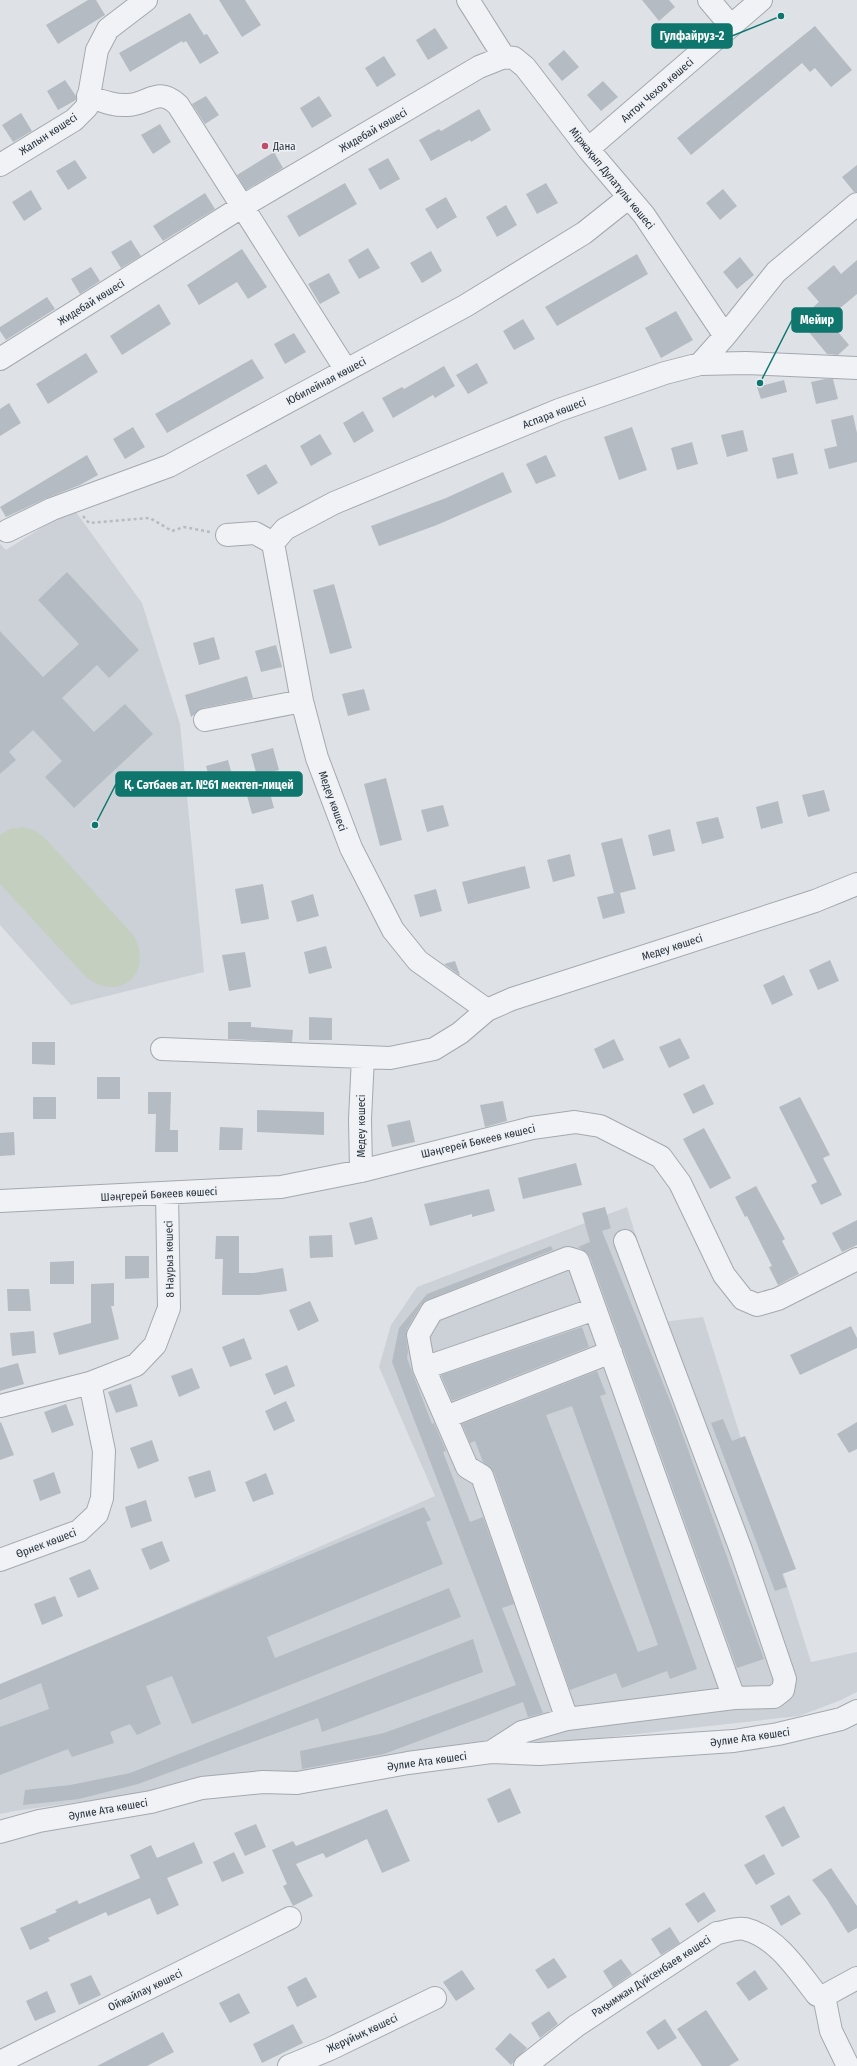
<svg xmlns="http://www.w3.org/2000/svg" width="857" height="2066" font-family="'Fira Sans Condensed',sans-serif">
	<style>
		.built { fill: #ccd1d7 }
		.green { fill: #c5cfc0 }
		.building { fill: #b5bbc2; fill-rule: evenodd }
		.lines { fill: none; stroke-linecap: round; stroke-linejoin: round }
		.minor-casing { stroke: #a4a9af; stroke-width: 24 }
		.path { stroke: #b8bcc1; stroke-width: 2.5; stroke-dasharray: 3 3; stroke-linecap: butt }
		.minor { stroke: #f0f2f5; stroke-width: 22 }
		.poi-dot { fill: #c04e69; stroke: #edf0f4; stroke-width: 1.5 }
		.labels { text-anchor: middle; stroke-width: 3; stroke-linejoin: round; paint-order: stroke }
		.street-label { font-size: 11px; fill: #28313b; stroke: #edf0f4 }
		.poi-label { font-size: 11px; fill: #28313b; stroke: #edf0f4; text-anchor: start }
		.leader { fill: none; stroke: #0f766e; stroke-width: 1.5 }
		.callout-dot { fill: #0f766e; stroke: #edf0f4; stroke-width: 1.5 }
		.callout { fill: #0f766e; stroke: #0f766e; stroke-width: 1.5 }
		.callout-label { font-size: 12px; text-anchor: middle; font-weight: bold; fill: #fff }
	</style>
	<rect width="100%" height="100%" fill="#dee2e6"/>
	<!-- built -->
	<path class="built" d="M73 508 142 603 180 724 204 972 71 1005 0 925V544L6 550Z
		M627 1207 662 1322 703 1317 811 1662 857 1652V1692L841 1700 799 1716 285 1773 15 1811 0 1814V1687L435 1496 379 1367 391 1325 417 1287Z"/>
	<!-- green -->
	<path class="green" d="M22 827 34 830 45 838 134 936C154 974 119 1003 86 977L0 884V835L10 829Z"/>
	<!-- building -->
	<path class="building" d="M88 0H96L105 15 58 44 46 25Z
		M219 0H245L261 25 242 37Z
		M642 0H669L675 7 659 21Z
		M190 13 204 35 207 34 219 53 200 64 186 41 183 43 182 41 130 72 119 53Z
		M815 26 852 70 831 87 815 68 810 72 802 63 691 155 677 138Z
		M435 28 448 48 428 60 416 40Z
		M564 50 579 67 562 81 548 64Z
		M384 56 396 75 377 87 365 68Z
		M65 80 76 96V100L58 110 47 91Z
		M603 81 618 97 601 111 587 95Z
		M206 96 219 115 205 124 192 104Z
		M319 96 332 116 312 128 300 108Z
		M479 109 491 130 471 142 470 140 431 161 419 140 439 129 441 131Z
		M21 113 32 131 13 142 2 125Z
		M160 124 171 142 153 154 141 135Z
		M274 152 283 168 246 190 237 175Z
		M388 158 400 179 380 190 368 169Z
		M75 160 87 178 68 190 56 171Z
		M857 165V192H854L842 177Z
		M345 183 357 204 299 237 287 216Z
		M546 183 558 203 537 214 526 194Z
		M723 189 737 206 720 220 706 203Z
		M31 190 42 209 24 221 12 202Z
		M205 193 215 209 163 241 153 226Z
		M446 197 457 217 437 229 425 209Z
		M506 205 517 225 497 237 486 217Z
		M131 240 141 256 121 268 111 252Z
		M368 248 380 268 359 279 348 260Z
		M242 249 267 287 248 299 237 282 199 305 187 285Z
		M431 251 442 271 422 283 410 263Z
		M637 254 648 274 557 326 545 307Z
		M740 257 754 275 737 289 723 272Z
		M857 260V294L827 319 849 345 838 355 827 354 799 320 819 302 807 288 834 265 841 274Z
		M91 267 100 281 80 294 71 279Z
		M329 273 340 293 320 304 308 284Z
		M47 297 55 309 6 340 0 331V327Z
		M159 304 171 324 122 355 110 336Z
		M676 311 693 340 661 358 645 328Z
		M523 319 535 339 514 350 503 331Z
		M294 333 306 352 285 364 274 344Z
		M86 353 98 372 48 404 36 384Z
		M252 359 264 378 167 433 155 414Z
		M477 363 488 383 468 394 456 375Z
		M444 366 455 386 435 398 433 395 393 418 382 398 402 387 404 389Z
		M825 379H833L838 399 816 404 811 382Z
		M784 380 787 392 761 399 757 387Z
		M9 403 21 423 0 436V409Z
		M363 411 374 431 354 443 343 423Z
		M853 415 857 433V462L829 469 824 449 837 446 831 420Z
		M133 427 145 447 125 459 113 439Z
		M632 427 647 470 619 480 604 437Z
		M743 430 748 451 727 457 721 435Z
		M320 434 332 454 311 466 300 446Z
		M692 442 698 464 677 470 671 448Z
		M793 453 798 474 777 479 772 458Z
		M87 455 98 475 80 485 47 498 6 517 0 507Z
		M546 455 556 476 536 484 526 464Z
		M266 464 278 483 258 495 246 475Z
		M503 472 512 492 437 525 379 546 371 526 446 498Z
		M67 572 139 650 109 678 97 665 62 698 94 732 125 704 153 734 74 808 45 777 62 761 33 730 9 752 16 760 0 774V631L43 677 79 644 38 600Z
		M334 584 352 648 330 654 313 590Z
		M214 637 220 659 199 665 193 643Z
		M276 645 282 667 261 672 255 651Z
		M247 676 253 698 203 708 191 717 185 695Z
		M364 689 370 710 348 716 342 694Z
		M273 748 279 770 257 776 251 754Z
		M228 760 234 782 212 788 206 766Z
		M386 778 402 840 380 846 364 784Z
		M268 786 274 808 252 814 246 792Z
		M824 790 830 811 808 817 802 795Z
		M778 801 783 823 761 829 756 807Z
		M443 805 449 826 427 832 421 810Z
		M718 817 724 838 702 844 696 822Z
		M670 829 675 851 653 856 648 835Z
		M622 838 636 889 620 893 625 913 603 919 597 897 614 893 601 843Z
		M570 854 575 876 553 882 547 860Z
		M525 866 530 888 468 904 462 882Z
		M263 884 269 919 241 924 235 889Z
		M436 889 442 911 420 917 414 895Z
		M313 894 319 916 297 922 291 901Z
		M326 946 332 968 309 974 304 952Z
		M245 952 251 987 229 991 222 955Z
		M830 960 839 981 818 990 809 970Z
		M455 961 460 975H459L444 964Z
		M784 975 793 995 772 1005 763 985Z
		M309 1017 332 1018V1040H309Z
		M228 1022H251V1027L293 1030 292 1042 228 1039Z
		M680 1038 690 1058 669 1068 659 1047Z
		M614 1039 624 1060 603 1069 594 1049Z
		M32 1042H55V1065L32 1064Z
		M97 1077H120V1099H97Z
		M704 1084 714 1104 693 1114 683 1094Z
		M148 1092H171L170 1130H178V1152H155L156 1114H148Z
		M33 1097H56V1119H33Z
		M800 1097 830 1155 823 1158 842 1195 821 1205 811 1185 817 1182 779 1107Z
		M503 1101 507 1121 485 1127 480 1105Z
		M257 1110 324 1112V1135L257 1132Z
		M410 1120 415 1142 392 1147 387 1125Z
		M220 1127 243 1128 242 1150H219Z
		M704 1128 731 1178 710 1189 683 1139Z
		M14 1132 15 1155 0 1156V1133Z
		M576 1163 582 1185 523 1199 518 1178Z
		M756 1186 785 1239 782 1241 799 1274 778 1285 769 1267 772 1266 747 1216 745 1217 735 1197Z
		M489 1189 495 1211 472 1217V1214L430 1226 424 1204Z
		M605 1207 611 1228 602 1231 673 1408 764 1659 737 1668 590 1257 586 1252 578 1247 590 1242 582 1213Z
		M372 1217 378 1239 355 1245 349 1223Z
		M857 1220V1245L842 1252 832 1233Z
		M332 1235 333 1257 310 1258 309 1236Z
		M216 1236H239V1273H254L283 1268 287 1291 259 1295H222L223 1259H215Z
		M551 1246 553 1250 427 1300 421 1305 407 1329 406 1337 408 1351 407 1358 432 1424 434 1423 446 1451 443 1452 470 1522 483 1517 514 1604 502 1608 543 1713 528 1717 523 1702 384 1754 302 1769 300 1751 384 1733 516 1685 392 1362 399 1328 427 1294Z
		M125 1256H149V1278L125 1279Z
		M74 1261V1284H50V1262Z
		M114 1283V1306H111L119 1339 59 1355 53 1333 91 1323V1284Z
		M7 1289H29L31 1311H8Z
		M310 1301 319 1321 298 1331 289 1310Z
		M851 1326 857 1338V1348L800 1375 790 1355Z
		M582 1327 589 1347 452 1401 441 1375Z
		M34 1331 36 1353 12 1356 10 1333Z
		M244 1338 252 1359 230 1367 222 1347Z
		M18 1363 24 1384 0 1391V1368Z
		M287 1365 295 1386 274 1395 265 1374Z
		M192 1368 200 1388 179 1397 171 1376Z
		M597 1371 606 1394 600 1396 697 1669 670 1679 667 1671 622 1688 616 1673 570 1690 494 1472 483 1462 475 1441 470 1443 462 1424ZM572 1406 658 1645 638 1652 546 1415Z
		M131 1384 138 1406 116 1413 108 1392Z
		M286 1401 295 1421 274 1431 265 1411Z
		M66 1404 74 1425 52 1433 44 1412Z
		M723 1419 732 1441 745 1436 796 1569 782 1574 787 1587 775 1591 711 1423Z
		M1 1422 14 1455 0 1460V1423Z
		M857 1422V1449L849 1453 837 1434Z
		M152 1440 159 1461 138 1469 130 1448Z
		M210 1470 216 1491 195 1498 188 1477Z
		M54 1472 61 1493 40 1501 33 1480Z
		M266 1473 274 1494 253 1502 245 1482Z
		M146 1500 152 1521 131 1528 125 1507Z
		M424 1507 431 1520 426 1522 443 1564 267 1637 275 1658 449 1588 461 1617 192 1724 172 1676 146 1686 161 1724 137 1735 130 1724 110 1732 114 1743 72 1757 68 1749 0 1775V1727L49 1709 41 1683 0 1700V1684Z
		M162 1541 170 1561 150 1570 141 1549Z
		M90 1569 99 1589 78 1598 69 1578Z
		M55 1596 63 1616 42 1625 34 1604Z
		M473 1639 483 1672 322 1732 318 1718 138 1784 79 1799 23 1805 25 1790 70 1785 130 1773Z
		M510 1788 521 1813 498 1823 487 1799Z
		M784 1806 800 1837 782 1847 765 1816Z
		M387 1809 410 1861 382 1873 367 1839 326 1858 323 1853 296 1864 313 1896 293 1906 283 1886 287 1884 272 1850 293 1841 296 1846Z
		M256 1824 266 1847 245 1856 234 1833Z
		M194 1842 203 1863 167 1878 179 1905 157 1915 150 1898 108 1916 106 1912 48 1938 50 1941 30 1950 20 1928 57 1912 55 1910 77 1900 79 1904 140 1878 130 1855 151 1845 157 1858Z
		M234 1852 244 1873 222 1882 213 1862Z
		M764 1854 775 1874 756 1885 744 1865Z
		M831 1868 857 1906V1928L848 1933 826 1898 812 1880Z
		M704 1892 716 1911 698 1923 685 1904Z
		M789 1895 801 1914 781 1926 770 1906Z
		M670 1927 680 1943 661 1955 651 1939Z
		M554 1958 567 1977 548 1989 535 1970Z
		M621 1959 632 1974 613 1987 603 1971Z
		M462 1970 475 1989 456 2001 443 1982Z
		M755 1970 768 1989 749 2001 736 1983Z
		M91 1975 101 1995 79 2005 70 1984Z
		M306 1977 317 1997 297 2007 287 1987Z
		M47 1991 56 2012 35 2021 26 2001Z
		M239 1993 250 2013 230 2023 219 2003Z
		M706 2010 739 2060 729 2066H702L677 2029Z
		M549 2011 558 2024 540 2038 531 2023Z
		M665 2019 677 2038 658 2050 646 2032Z
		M293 2024 303 2043 262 2063 253 2044Z
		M163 2032 174 2052 147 2066H97Z
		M510 2033 527 2048 511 2065 495 2049Z"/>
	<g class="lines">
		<!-- minor casing -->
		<g class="minor-casing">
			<path id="minor" d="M468 0 504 57 514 58 525 67 588 149 644 215 725 336 700 364
				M709 0 731 26
				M88 96C102 101 114 106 128 105 149 104 158 86 178 105L346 370
				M588 149 761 0
				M0 165 74 120 87 107 97 50 108 29 146 0
				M725 336 776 272 857 204
				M0 359 243 206 479 67 504 57
				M7 531 52 509 169 466 465 306 584 233 628 198
				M227 535 255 533 273 543
				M273 543 285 529 334 503 559 410 665 373 700 364 746 363 857 368
				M273 543 302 701 317 758 351 848 393 930 418 961 487 1010
				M205 720 302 701
				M162 1049 390 1058 434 1049 460 1033 487 1010 512 999 815 901 857 884
				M361 1171 360 1119 363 1057
				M0 1201 281 1187 361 1171 532 1128 575 1122 600 1126 661 1157 680 1183 724 1275 743 1299 757 1305 778 1299 857 1259
				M424 1368 595 1309
				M0 1406 90 1383 136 1365 155 1345 169 1308 167 1193
				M446 1417 611 1352
				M0 1560 79 1531 97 1514 102 1498 104 1451 90 1383
				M567 1719 482 1476 467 1467 424 1368 418 1335 432 1311 568 1258 578 1261 734 1698
				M491 1752 522 1732 567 1719 734 1698 774 1697 783 1690 785 1679 741 1550 625 1241
				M0 1832 39 1821 151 1802 202 1788 263 1782 297 1783 408 1763 491 1752 539 1754 734 1741 778 1734 841 1719 857 1711
				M824 1996 831 2031 848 2066
				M0 2062 290 1918
				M289 2066 330 2049 435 1998
				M525 2066 576 2026 717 1933C725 1932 737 1927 745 1929 777 1937 798 1971 817 1995L824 1996 857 1978"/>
		</g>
		<!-- path -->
		<path class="path" d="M83 516 89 523 150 518 172 531 184 527 210 532"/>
		<!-- minor -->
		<use href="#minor" class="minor"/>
	</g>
	<!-- markers -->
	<circle class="poi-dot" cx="265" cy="146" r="4"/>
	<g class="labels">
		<!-- street labels -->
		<g class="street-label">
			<text transform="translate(657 90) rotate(-41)" y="4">Антон Чехов көшесі</text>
			<text transform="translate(373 130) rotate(-30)" y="4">Жидебай көшесі</text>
			<text transform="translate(48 134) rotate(-33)" y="4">Жалын көшесі</text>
			<text transform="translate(612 178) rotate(51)" y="4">Міржақып Дулатұлы көшесі</text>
			<text transform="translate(91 302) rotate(-32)" y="4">Жидебай көшесі</text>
			<text transform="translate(326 381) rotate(-28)" y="4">Юбилейная көшесі</text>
			<text transform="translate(554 413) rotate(-21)" y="4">Аспара көшесі</text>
			<text transform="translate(333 801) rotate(70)" y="4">Медеу көшесі</text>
			<text transform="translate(672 947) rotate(-18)" y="4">Медеу көшесі</text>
			<text transform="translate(361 1126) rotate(-90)" y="4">Медеу көшесі</text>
			<text transform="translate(478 1141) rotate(-13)" y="4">Шәңгерей Бөкеев көшесі</text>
			<text transform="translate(159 1194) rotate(-3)" y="4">Шәңгерей Бөкеев көшесі</text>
			<text transform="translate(169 1259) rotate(-91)" y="4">8 Наурыз көшесі</text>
			<text transform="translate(46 1543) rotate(-21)" y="4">Өрнек көшесі</text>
			<text transform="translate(750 1737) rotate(-8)" y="4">Әулие Ата көшесі</text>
			<text transform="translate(427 1761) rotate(-8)" y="4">Әулие Ата көшесі</text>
			<text transform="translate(108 1809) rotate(-10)" y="4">Әулие Ата көшесі</text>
			<text transform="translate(651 1976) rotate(-33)" y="4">Рақымжан Дүйсенбаев көшесі</text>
			<text transform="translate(145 1990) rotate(-26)" y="4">Ойжайлау көшесі</text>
			<text transform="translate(362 2033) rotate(-25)" y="4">Жерұйық көшесі</text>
		</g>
		<!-- poi labels -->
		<g class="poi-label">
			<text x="273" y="150">Дана</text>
		</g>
	</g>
	<!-- callouts -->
	<path class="leader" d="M781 16L732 36M760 383L792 320M95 825L116 784"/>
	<g class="callout-dot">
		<circle cx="781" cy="16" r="4"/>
		<circle cx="760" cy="383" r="4"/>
		<circle cx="95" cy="825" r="4"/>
	</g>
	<g class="callout">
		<rect x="652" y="24" width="80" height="24" rx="4"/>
		<rect x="792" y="308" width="50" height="24" rx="4"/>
		<rect x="116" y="772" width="186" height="24" rx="4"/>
	</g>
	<g class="callout-label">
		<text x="692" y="40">Гулфайруз-2</text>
		<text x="817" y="324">Мейир</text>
		<text x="209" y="789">Қ. Сәтбаев ат. №61 мектеп-лицей</text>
	</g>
</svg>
